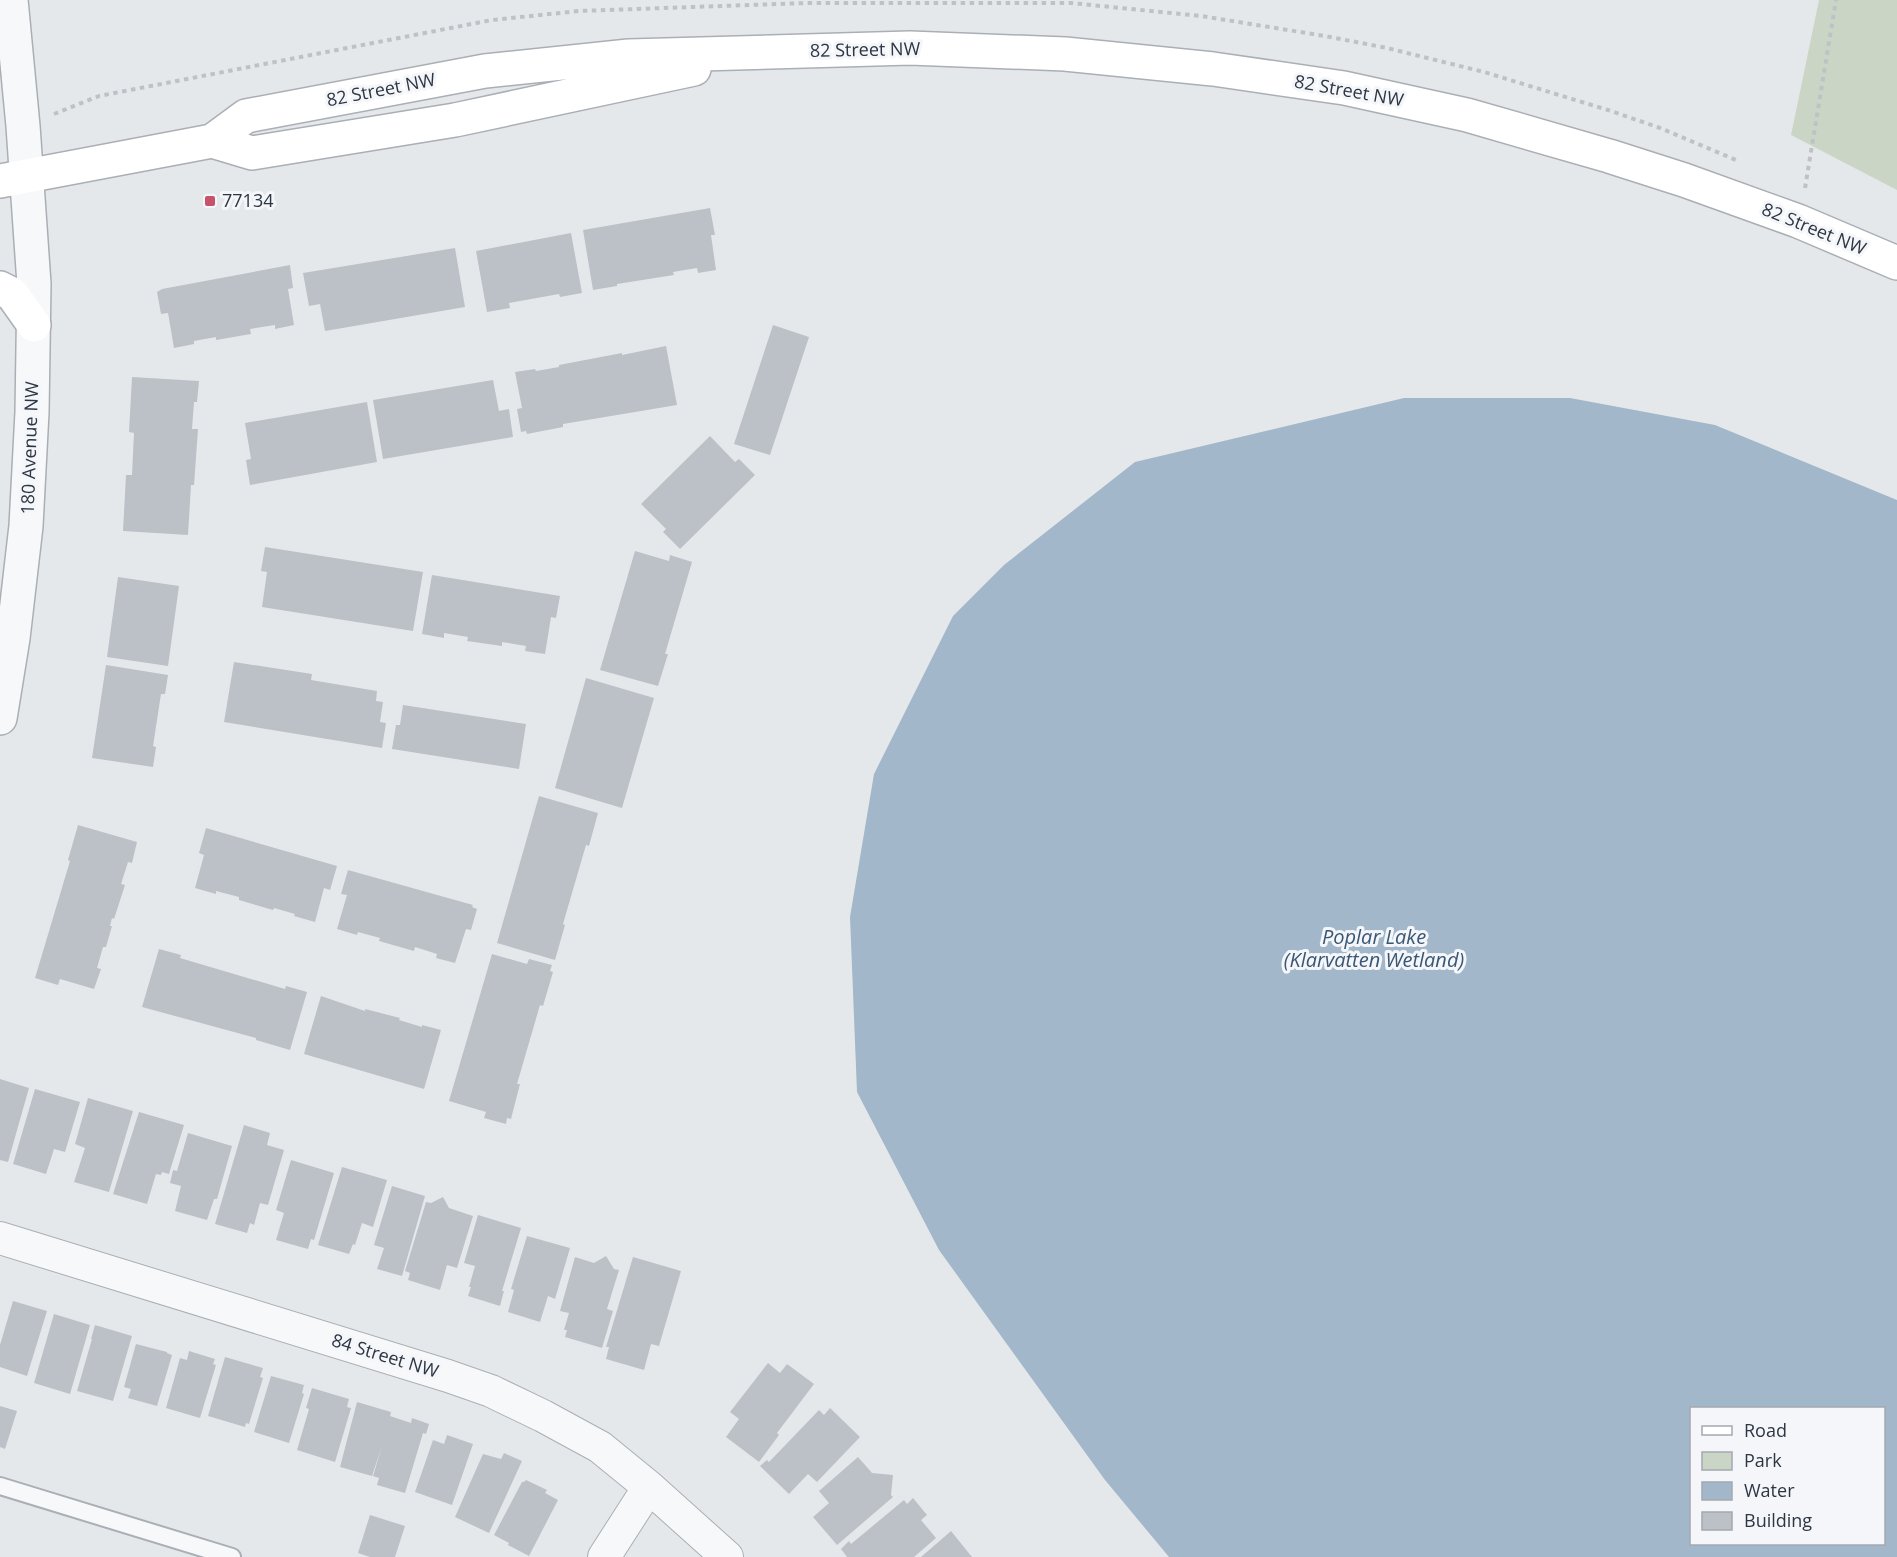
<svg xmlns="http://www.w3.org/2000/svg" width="1897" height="1557" font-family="'Open Sans',sans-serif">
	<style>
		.green { fill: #cbd5c6 }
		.water { fill: #a2b7c9; fill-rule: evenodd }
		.building { fill: #bcc1c8 }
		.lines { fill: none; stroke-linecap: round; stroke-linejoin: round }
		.service-casing { stroke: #aaafb5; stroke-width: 20 }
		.minor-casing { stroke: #aaafb5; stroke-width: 34 }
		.tertiary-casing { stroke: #aaafb5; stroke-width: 36 }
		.secondary-casing { stroke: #aaafb5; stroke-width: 36 }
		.path { stroke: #bec2c7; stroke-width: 4; stroke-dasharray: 4.5 4.5; stroke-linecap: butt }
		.service { stroke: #f7f8fa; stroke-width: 16 }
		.minor { stroke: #f7f8fa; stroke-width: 32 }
		.tertiary { stroke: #f7f8fa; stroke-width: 33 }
		.secondary { stroke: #fff; stroke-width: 33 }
		.poi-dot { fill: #c85269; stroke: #f4f6f9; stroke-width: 2 }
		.labels { text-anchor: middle; stroke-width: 6; stroke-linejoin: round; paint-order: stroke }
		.street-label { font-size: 18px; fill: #2d3643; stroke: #f4f6f9 }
		.poi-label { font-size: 18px; fill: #2d3643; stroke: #f4f6f9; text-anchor: start }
		.water-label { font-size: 20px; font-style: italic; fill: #395775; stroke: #f4f6f9 }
	</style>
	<rect width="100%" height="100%" fill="#e5e8eb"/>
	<!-- green -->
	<path class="green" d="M1819 0H1897V190L1791 135Z"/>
	<!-- water -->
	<path class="water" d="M1404 398H1570L1715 425 1897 500V1557H1169L1105 1480 939 1250 857 1092 850 917 874 774 953 616 1004 565 1135 462ZM1692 1408H1884V1544H1692Z"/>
	<!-- building -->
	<path class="building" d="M710 208 715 235H711L716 270 698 273 697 268 673 272 674 275 617 284V286L593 290 583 230Z
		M571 233 582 293 560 297 559 294 509 303 510 308 487 312 476 251Z
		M455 248 465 307 325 331 320 304 309 306 303 273Z
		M290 265 293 288 288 289 294 325 275 329V325L250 329 251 334 216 340V337L194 341V344L174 348 168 313 161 314 157 292 162 289Z
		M773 325 809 337 770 455 734 444Z
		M666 346 677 405 563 424V427L527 434 526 431 521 432 517 409 522 408 515 372 535 369 536 371 559 367V365L622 353V355Z
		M132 377 199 381 197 402H194L192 429H198L194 485H191L188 535 123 531 126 475H132L134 433 129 432Z
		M493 380 499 411 509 409 513 437 383 459 373 400Z
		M367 402 377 462 250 485 246 460 251 459 245 423Z
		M710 436 735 462 739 459 755 475 680 549 663 532 666 529 641 504Z
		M265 547 423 572 413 631 262 607 267 572 261 571Z
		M635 551 669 561 670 555 692 562 665 654H668L658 686 600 670Z
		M432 575 560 596 556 618 551 617 545 654 525 651 526 646 502 642V646L467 641 468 637 444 633V638L422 634Z
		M118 577 179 586 168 666 107 657Z
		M234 662 312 674 311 680 377 691 376 701 383 702 380 722 386 723 382 748 224 722Z
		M106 665 168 675 165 694H161L153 746 156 747 153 767 92 758Z
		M586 678 654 698 622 808 555 788Z
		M403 705 526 724 519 769 392 749 396 725H400Z
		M539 796 598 813 589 846 586 845 563 924 565 925 555 960 497 943Z
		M78 825 137 842 132 863 128 862 121 884 125 885 114 919 112 918 110 926H112L106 947H103L97 968 101 969 94 989 60 979 58 985 35 978 70 861 68 860Z
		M206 828 337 866 330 890 324 888 315 922 294 916 295 914 274 908 273 910 239 900V897L216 891V894L195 888 204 855 199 853Z
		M348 870 473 905 472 907 477 909 471 930 466 929 455 963 436 958 437 954 415 947 414 951 379 941 380 938 358 932 357 935 337 929 347 895 341 894Z
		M159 949 181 955 180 958 285 989 286 986 307 992 290 1050 256 1040V1038L142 1007Z
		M492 954 527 964 529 959 552 965 550 971 553 972 543 1006 540 1005 517 1084H520L511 1119 507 1118 506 1124 484 1118 486 1112 449 1101Z
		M321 996 365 1011V1009L400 1018 399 1020 422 1027V1025L441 1030 424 1089 304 1054Z
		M0 1079 29 1088 8 1162 0 1160Z
		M35 1089 80 1102 65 1152 54 1149 46 1174 13 1164Z
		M88 1098 133 1111 109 1192 74 1182 85 1148 75 1144Z
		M139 1112 184 1125 169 1174 162 1172 161 1175 156 1174 147 1204 113 1194Z
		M244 1125 270 1133 267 1145 284 1150 268 1205 260 1203 254 1225 250 1223 247 1233 215 1224Z
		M188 1133 232 1146 217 1199H214L207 1220 175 1211 181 1186 170 1183 173 1170 177 1171Z
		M291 1160 334 1173 314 1240 311 1239 308 1249 276 1240 284 1213 276 1210Z
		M342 1167 387 1180 373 1227 362 1223 355 1245 353 1244 349 1254 318 1245Z
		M392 1186 425 1196 402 1276 377 1269 384 1248 374 1245Z
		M443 1197 449 1208 473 1216 457 1268 447 1265 440 1290 408 1280 410 1273 405 1271 426 1202 431 1203Z
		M478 1215 521 1228 502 1291H504L500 1306 468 1296 471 1287H469L475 1266 464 1263Z
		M527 1236 570 1248 555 1299 548 1296 540 1322 508 1312 514 1290 511 1289Z
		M606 1256 614 1269 619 1270 607 1309 613 1311 602 1348 565 1337 567 1330H564L569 1313 560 1311 575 1257 594 1263Z
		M633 1257 681 1271 659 1346 651 1344 644 1370 606 1359 609 1347H606Z
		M13 1301 47 1311 27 1376 0 1367V1345Z
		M54 1314 90 1325 70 1394 34 1383Z
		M95 1325 132 1336 113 1401 77 1391 92 1339H91Z
		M136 1344 167 1352V1353L172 1355 157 1406 128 1398 131 1389 124 1387Z
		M189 1351 215 1359 213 1364 216 1365 200 1418 166 1408 180 1358 187 1360Z
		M225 1357 263 1368 260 1377 263 1378 249 1424 246 1423 245 1427 208 1416Z
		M768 1363 780 1373 787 1364 814 1384 777 1433 779 1435 759 1462 726 1437 739 1419 730 1412Z
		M271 1376 304 1385 302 1393 304 1394 289 1443 254 1432Z
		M312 1388 349 1399 347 1407 351 1408 335 1462 297 1450 309 1409 306 1408Z
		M357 1402 391 1412 390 1416 411 1423 412 1418 429 1424 426 1434 423 1433 405 1493 377 1485 379 1478 373 1476 382 1446 372 1476 340 1467Z
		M0 1406 17 1411 5 1449 0 1447Z
		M830 1408 860 1437 817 1482 808 1474 789 1494 760 1466 767 1460 769 1462 819 1410 824 1415Z
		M447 1435 473 1444 452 1505 415 1492 433 1440 444 1444Z
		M504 1453 522 1461 489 1533 455 1517 483 1454 501 1459Z
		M858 1457 872 1473 893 1475 891 1495 893 1497 837 1545 813 1517 829 1503 819 1491Z
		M526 1480 547 1490 545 1493 558 1500 529 1556 508 1545 509 1543 494 1535 522 1482H524Z
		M913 1498 927 1515 921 1520 936 1538 914 1557H847L841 1549 849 1541 851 1544 904 1500 907 1504Z
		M370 1515 405 1526 395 1557H370L358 1553Z
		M951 1531 972 1557H921Z"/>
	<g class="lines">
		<!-- service casing -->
		<g class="service-casing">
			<path id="service" d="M0 1486 232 1557"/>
		</g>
		<!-- minor casing -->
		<g class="minor-casing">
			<path id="minor" d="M0 1238 448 1376 491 1391 543 1416 600 1447 649 1487 727 1557
				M604 1557 649 1487"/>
		</g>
		<!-- tertiary casing -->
		<g class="tertiary-casing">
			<path id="tertiary" d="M0 718 13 638 26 526 32 412 34 284 23 126 11 0"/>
		</g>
		<!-- secondary casing -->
		<g class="secondary-casing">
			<path id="secondary" d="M212 141 252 153 455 120 694 69
				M0 181 212 141 246 116 485 71 629 56 910 48 1065 54 1213 69 1344 88 1467 115 1609 156 1684 180 1798 221 1897 263
				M0 288 12 294 34 325"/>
		</g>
		<!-- path -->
		<path class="path" d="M54 114 99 96 492 20 579 11 807 3H1071L1201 16 1325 36 1387 48 1484 72 1608 110 1660 128 1736 160
			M1805 188 1836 0"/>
		<!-- service -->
		<use href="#service" class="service"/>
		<!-- minor -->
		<use href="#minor" class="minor"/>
		<!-- tertiary -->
		<use href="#tertiary" class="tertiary"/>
		<!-- secondary -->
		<use href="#secondary" class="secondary"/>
	</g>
	<!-- markers -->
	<rect class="poi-dot" x="204" y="195" width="12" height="12" rx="3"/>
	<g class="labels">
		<!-- street labels -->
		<g class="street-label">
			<text transform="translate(865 50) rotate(-1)" y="6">82 Street NW</text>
			<text transform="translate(381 90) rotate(-11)" y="6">82 Street NW</text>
			<text transform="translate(1349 91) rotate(10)" y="6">82 Street NW</text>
			<text transform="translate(1814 229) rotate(22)" y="6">82 Street NW</text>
			<text transform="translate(30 448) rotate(-88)" y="6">180 Avenue NW</text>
			<text transform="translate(385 1356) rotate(17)" y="6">84 Street NW</text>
		</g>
		<!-- poi labels -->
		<g class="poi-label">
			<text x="222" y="207">77134</text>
		</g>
		<!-- water labels -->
		<g class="water-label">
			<text x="1374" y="944">Poplar Lake<tspan x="1374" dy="23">(Klarvatten Wetland)</tspan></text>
		</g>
	</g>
	<!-- legend -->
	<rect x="1690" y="1407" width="195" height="138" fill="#f4f6f9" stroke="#a4a9b0" stroke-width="1.5"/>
	<rect x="1702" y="1426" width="30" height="9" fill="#ffffff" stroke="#a4a9b0" stroke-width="1.5"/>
	<text x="1744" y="1437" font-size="18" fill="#2d3643">Road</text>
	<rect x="1702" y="1452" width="30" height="18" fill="#cbd5c6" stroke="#a4a9b0" stroke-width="1.5"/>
	<text x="1744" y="1467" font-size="18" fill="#2d3643">Park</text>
	<rect x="1702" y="1482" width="30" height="18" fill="#a2b7c9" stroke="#a4a9b0" stroke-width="1.5"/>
	<text x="1744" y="1497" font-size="18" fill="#2d3643">Water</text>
	<rect x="1702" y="1512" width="30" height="18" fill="#bcc1c8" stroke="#a4a9b0" stroke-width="1.5"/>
	<text x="1744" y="1527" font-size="18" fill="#2d3643">Building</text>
</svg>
